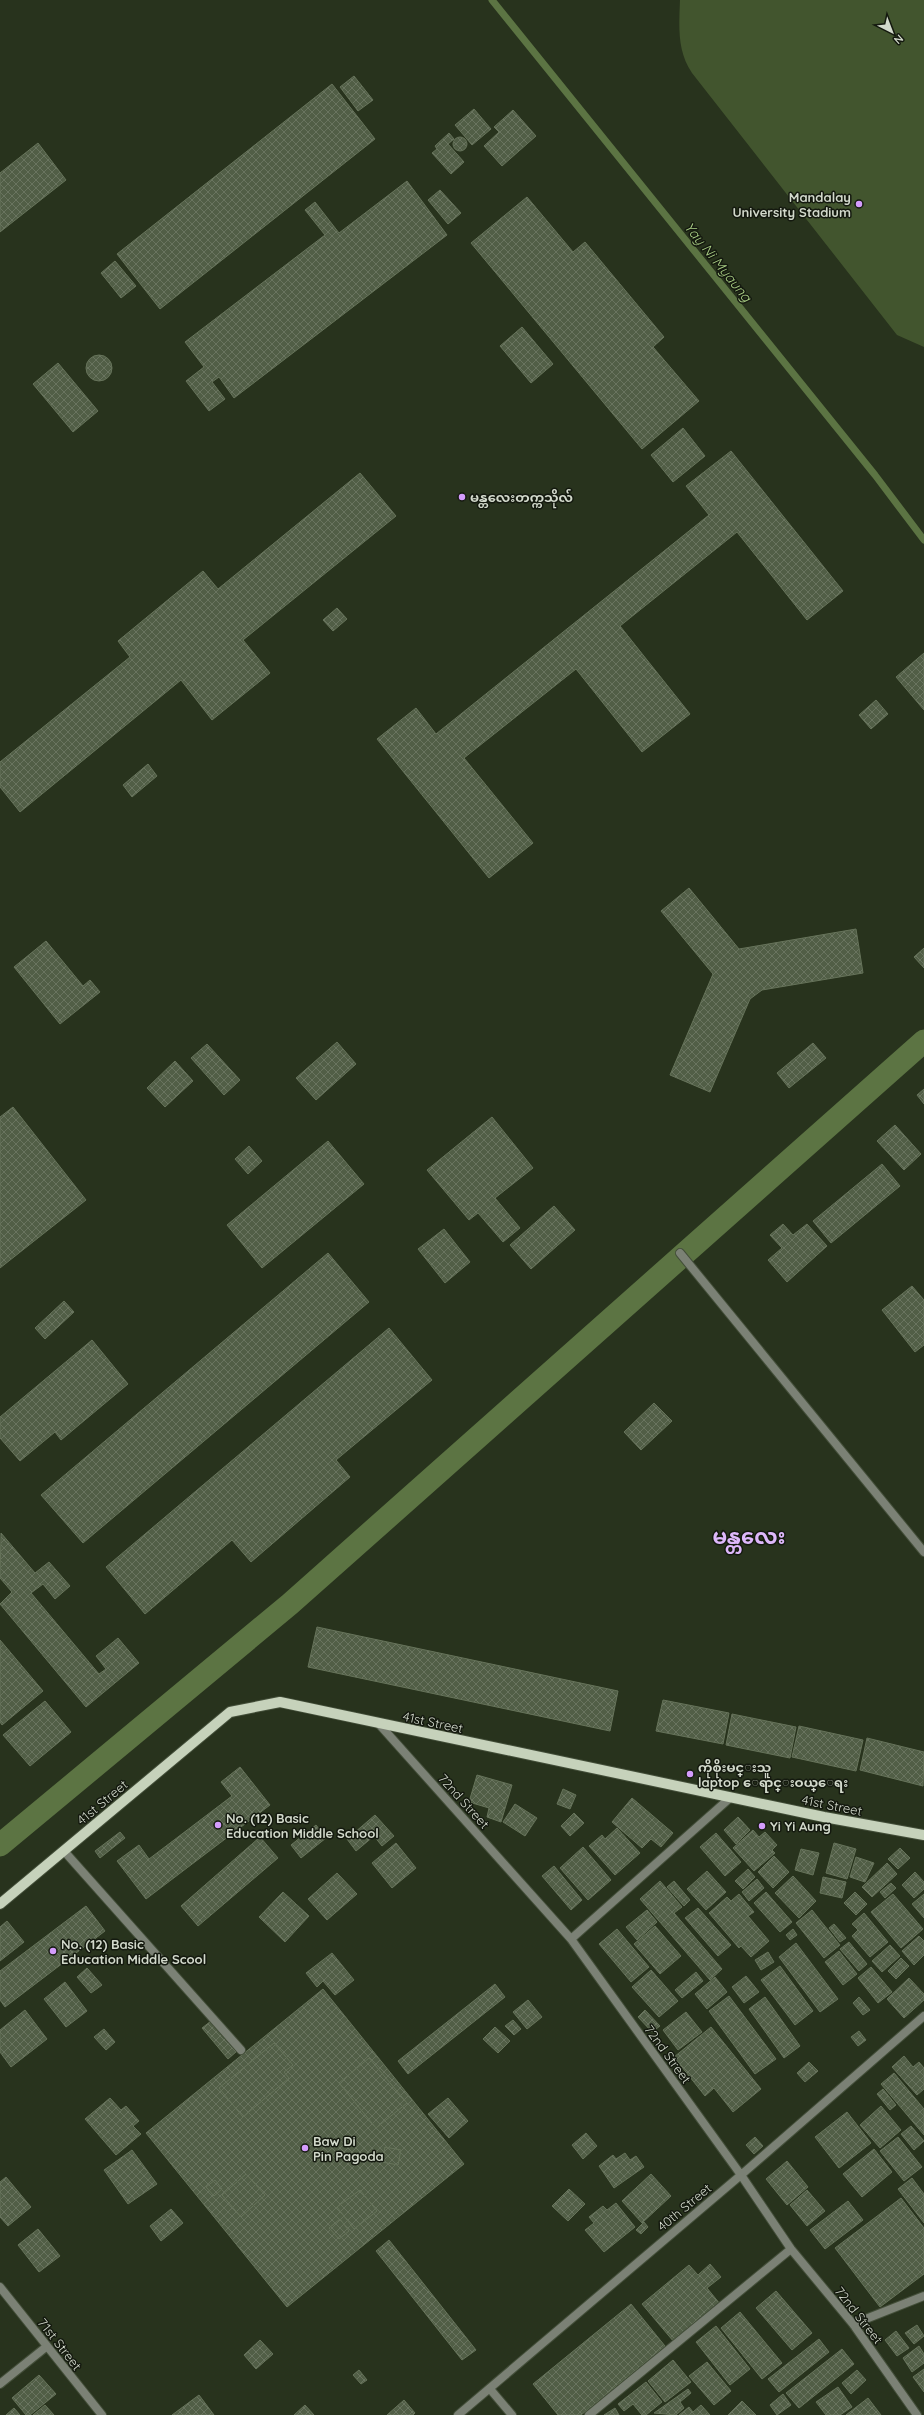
<svg xmlns="http://www.w3.org/2000/svg" width="924" height="2415" font-family="Quicksand,'Noto Sans Myanmar',sans-serif">
	<style>
		.garden { fill: #42552e }
		.lines { fill: none; stroke-linecap: round; stroke-linejoin: round }
		.stream { stroke: #5c7443; stroke-width: 7 }
		.canal { stroke: #5c7443; stroke-width: 23 }
		.building { fill: url(#building-cross-hatch); stroke: #66735a }
		.minor-casing { stroke: #434e39; stroke-width: 10 }
		.primary-casing { stroke: #434e39; stroke-width: 12 }
		.minor { stroke: #7b8175; stroke-width: 8 }
		.primary { stroke: #c6d2bb; stroke-width: 10 }
		.poi-dot { fill: #d49cfc; stroke: #14190f; stroke-width: 1.5 }
		.labels { text-anchor: middle; stroke-width: 3; stroke-linejoin: round; paint-order: stroke }
		.poi-label { font-size: 13px; font-weight: bold; fill: #d2d9cb; stroke: #14190f; text-anchor: start }
		.street-label { font-size: 13px; fill: #d2d9cb; stroke: #14190f }
		.water-label { font-size: 14px; font-style: italic; fill: #abd086; stroke: #14190f }
		.town-label { font-size: 21px; font-weight: bold; fill: #ddb7fa; stroke: #14190f }
	</style>
	<defs>
		<pattern id="building-cross-hatch" width="8" height="8" patternUnits="userSpaceOnUse"><rect width="8" height="8" fill="#515e46"/><path d="M0 0l8 8M0 8l8-8" fill="none" stroke="#69745f"/></pattern>
	</defs>
	<rect width="100%" height="100%" fill="#28331d"/>
	<!-- garden -->
	<path class="garden" d="M680 0H924V347L897 335 692 73C677 51 679 27 680 0Z"/>
	<g class="lines">
		<!-- stream -->
		<path class="stream" d="M492 0 875 475 924 540"/>
		<!-- canal -->
		<path class="canal" d="M0 1845 290 1604 924 1041"/>
	</g>
	<!-- building -->
	<path class="building" d="M354 76 373 100 358 111 340 87Z
		M332 84 375 139 160 309 117 254Z
		M474 109 491 129 472 145 455 125Z
		M513 110 536 136 502 166 484 146 499 132 494 127Z
		M449 133 454 139 448 144 464 162 451 174 432 153 437 149 435 146Z
		M453 144a7 7 0 1 1 14 0a7 7 0 1 1-14 0Z
		M38 143 66 180 0 232V173Z
		M407 181 447 235 234 398 219 377 212 382 225 399 209 411 186 381 204 367 185 342 325 235 305 210 315 202 339 233Z
		M440 190 461 213 448 224 428 200Z
		M527 197 573 252 585 242 664 337 653 347 699 401 642 449 471 243Z
		M115 261 136 286 121 298 101 273Z
		M522 327 553 364 531 383 500 346Z
		M86 368a13 13 0 1 1 26 0a13 13 0 1 1-26 0Z
		M58 363 98 411 73 432 33 384Z
		M683 428 705 456 673 482 651 455Z
		M731 451 843 591 807 620 737 532 620 626 690 714 642 752 576 669 464 758 533 843 489 878 377 739 416 708 436 734 709 515 686 486Z
		M360 473 396 516 243 640 270 673 212 720 181 680 20 812 0 787V762L130 657 118 641 203 571 218 589Z
		M337 608 347 619 333 631 323 620Z
		M924 653V710L896 677Z
		M876 700 888 714 871 729 859 715Z
		M148 764 157 776 132 797 123 785Z
		M689 888 739 949 856 929 863 973 762 990 750 999 710 1092 670 1075 713 974 661 911Z
		M46 941 83 986 90 980 100 992 60 1024 14 967Z
		M924 948V968L914 957Z
		M337 1042 356 1064 316 1100 296 1078Z
		M813 1043 826 1058 789 1088 777 1073Z
		M207 1044 240 1080 224 1095 191 1058Z
		M175 1061 193 1081 165 1107 147 1088Z
		M924 1089V1104L917 1095Z
		M13 1107 86 1200 0 1268V1117Z
		M492 1117 533 1168 495 1198 520 1228 503 1242 478 1213 469 1220 427 1170Z
		M895 1125 921 1154 904 1170 877 1141Z
		M328 1141 364 1184 262 1268 227 1225Z
		M249 1146 262 1161 248 1174 235 1159Z
		M882 1164 900 1186 831 1243 813 1221Z
		M554 1206 575 1230 531 1269 510 1245Z
		M783 1224 793 1235 807 1224 827 1246 787 1282 768 1260 782 1248 770 1235Z
		M444 1229 470 1262 445 1283 418 1249Z
		M328 1253 369 1302 83 1543 41 1495Z
		M912 1286 924 1300V1345L915 1352 882 1310Z
		M64 1301 74 1312 45 1339 35 1328Z
		M389 1328 432 1380 336 1460 350 1477 251 1562 232 1540 145 1614 106 1567Z
		M92 1340 128 1384 61 1440 55 1432 20 1461 0 1438V1417Z
		M654 1403 672 1421 641 1450 624 1432Z
		M1 1533 35 1573 49 1562 70 1586 55 1599 43 1584 31 1593 99 1674 106 1669 96 1656 118 1638 139 1663 86 1707 0 1604 12 1592 0 1578Z
		M317 1627 618 1691 610 1731 308 1667Z
		M0 1640 43 1691 2 1725 0 1722Z
		M663 1700 729 1713 723 1744 656 1731Z
		M45 1701 71 1732 30 1766 3 1735Z
		M732 1714 796 1727 790 1758 726 1745Z
		M799 1726 863 1740 856 1771 792 1757Z
		M867 1738 924 1752 923 1786 860 1770Z
		M240 1767 270 1805 146 1899 117 1861 139 1845 149 1859 232 1796 221 1782Z
		M477 1775 512 1785 501 1822 487 1817 489 1808 469 1802Z
		M563 1789 576 1795 570 1809 557 1804Z
		M632 1798 673 1833 661 1847 651 1839 642 1848 612 1822Z
		M515 1804 537 1818 525 1836 503 1822Z
		M574 1813 584 1823 570 1836 561 1826Z
		M375 1815 394 1836 382 1846 374 1836 356 1851 347 1839Z
		M738 1817 750 1830 736 1844 724 1830Z
		M316 1825 326 1838 301 1858 291 1845Z
		M617 1828 640 1853 615 1875 589 1846 602 1835 605 1839Z
		M753 1830 759 1837 765 1832 777 1845 772 1850 775 1853 754 1871 733 1848Z
		M120 1832 125 1838 100 1858 95 1851Z
		M716 1833 741 1862 725 1876 700 1847Z
		M260 1837 278 1858 198 1926 181 1906Z
		M396 1843 416 1868 392 1888 372 1863Z
		M834 1843 856 1849 847 1879 826 1873Z
		M583 1847 611 1880 588 1900 560 1868Z
		M900 1848 910 1858 898 1869 888 1859Z
		M801 1849 819 1853 813 1875 795 1870Z
		M774 1856 789 1872 773 1888 758 1872Z
		M856 1857 874 1863 865 1882 850 1877Z
		M887 1863 897 1874 872 1897 862 1887Z
		M554 1866 582 1900 571 1910 542 1876Z
		M748 1869 755 1877 743 1889 735 1881Z
		M707 1871 726 1892 706 1910 687 1889Z
		M915 1872 924 1882V1889L914 1898 902 1885Z
		M337 1873 357 1894 327 1920 308 1899Z
		M793 1876 816 1901 799 1918 775 1893Z
		M823 1877 846 1882 842 1898 820 1893Z
		M757 1879 764 1888 749 1901 742 1892Z
		M660 1881 682 1907 674 1913 722 1969 710 1980 640 1899Z
		M674 1881 690 1900 684 1906 667 1887Z
		M891 1883 896 1888 885 1898 880 1892Z
		M283 1892 309 1916 285 1942 259 1917Z
		M766 1892 792 1922 780 1932 754 1903Z
		M855 1892 867 1904 856 1915 844 1903Z
		M739 1894 754 1912 748 1916 769 1941 751 1957 741 1946 739 1948 709 1913 727 1897 731 1901Z
		M893 1894 923 1929 901 1948 871 1912Z
		M924 1894V1918L912 1904Z
		M86 1906 105 1931 5 2007 0 2000V1971Z
		M698 1908 731 1945 718 1956 685 1918Z
		M647 1910 657 1922 637 1940 626 1927Z
		M812 1910 840 1945 824 1958 796 1923Z
		M864 1913 888 1942 870 1957 852 1936 858 1930 852 1924Z
		M7 1921 24 1942 0 1961V1927Z
		M834 1924 846 1938 840 1942 829 1928Z
		M655 1926 681 1956 660 1974 634 1944Z
		M617 1929 649 1967 631 1982 599 1944Z
		M793 1929 797 1935 790 1940 786 1935Z
		M919 1936 924 1941V1955L914 1965 902 1951Z
		M849 1942 867 1964 859 1971 840 1949Z
		M796 1943 838 1999 820 2012 779 1957Z
		M890 1945 900 1956 882 1972 872 1961Z
		M839 1951 857 1974 843 1985 825 1962Z
		M768 1952 774 1962 761 1970 755 1960Z
		M332 1953 354 1980 335 1995 323 1981 317 1987 306 1973Z
		M901 1958 909 1966 896 1979 888 1971Z
		M780 1966 813 2011 795 2025 761 1980Z
		M871 1967 892 1992 878 2003 858 1978Z
		M87 1968 102 1985 91 1993 77 1977Z
		M651 1970 678 2001 659 2017 632 1987Z
		M696 1972 703 1981 682 1998 675 1990Z
		M746 1976 759 1992 744 2003 732 1987Z
		M715 1977 727 1992 707 2009 695 1994Z
		M909 1978 924 1994V2000L904 2018 887 1999Z
		M65 1982 87 2011 66 2027 44 1999Z
		M495 1984 505 1997 408 2074 398 2061Z
		M323 1989 464 2164 287 2307 146 2133Z
		M729 1996 776 2059 755 2074 709 2011Z
		M765 1997 800 2046 784 2058 749 2009Z
		M859 1997 870 2010 863 2015 853 2003Z
		M528 2000 542 2017 527 2029 513 2012Z
		M25 2010 47 2039 11 2067 0 2052V2030Z
		M645 2010 660 2026 652 2032 638 2017Z
		M686 2012 702 2032 678 2050 663 2030Z
		M513 2020 521 2029 514 2035 505 2026Z
		M211 2021 237 2051 228 2059 202 2028Z
		M495 2027 510 2041 498 2053 483 2039Z
		M711 2027 761 2089 733 2112 714 2088 705 2096 674 2057Z
		M104 2029 115 2042 106 2050 94 2037Z
		M859 2031 866 2040 858 2046 851 2037Z
		M274 2043 293 2065 284 2072 289 2078 243 2117 219 2088Z
		M904 2056 913 2067 919 2062 924 2068V2089L917 2095 892 2067Z
		M369 2058 407 2103 376 2128 339 2083Z
		M809 2062 818 2071 805 2082 797 2073Z
		M894 2073 924 2109V2135L881 2084Z
		M883 2089 896 2105 890 2110 877 2094Z
		M110 2098 121 2110 126 2106 139 2121 133 2126 141 2134 116 2155 85 2119Z
		M448 2098 468 2121 449 2138 428 2114Z
		M881 2106 901 2130 880 2148 860 2125Z
		M847 2112 871 2143 839 2168 815 2137Z
		M911 2126 924 2141 914 2150 901 2134Z
		M586 2133 597 2146 583 2159 572 2145Z
		M755 2137 763 2146 754 2154 746 2145Z
		M898 2137 922 2167 904 2181 880 2151Z
		M385 2147 401 2150 398 2165 382 2162Z
		M874 2149 892 2172 862 2197 843 2174Z
		M132 2150 157 2184 128 2204 104 2170Z
		M625 2153 630 2160 636 2156 644 2167 614 2188 599 2166 613 2155 616 2159Z
		M787 2161 808 2187 787 2205 766 2179Z
		M246 2174 265 2195 241 2217 222 2195Z
		M651 2174 671 2196 642 2223 622 2201Z
		M6 2177 31 2207 8 2226 0 2217V2182Z
		M912 2178 924 2194V2223L898 2189Z
		M215 2180 222 2189 214 2196 206 2187Z
		M569 2189 585 2204 568 2221 552 2206Z
		M360 2190 377 2211 354 2229 337 2207Z
		M807 2190 825 2211 807 2226 790 2205Z
		M901 2198 924 2228V2274L880 2307 835 2248Z
		M848 2201 863 2220 825 2249 810 2230Z
		M616 2203 635 2227 604 2252 585 2230 594 2223 589 2217 603 2206 607 2210Z
		M171 2209 183 2223 161 2241 150 2226Z
		M340 2219 349 2231 339 2239 329 2228Z
		M644 2222 648 2227 641 2234 636 2230Z
		M38 2229 60 2256 39 2272 18 2245Z
		M389 2240 476 2350 462 2360 376 2251Z
		M710 2264 721 2277 707 2288 720 2304 674 2342 642 2304 689 2265 698 2275Z
		M776 2291 812 2333 792 2350 756 2308Z
		M631 2304 665 2346 581 2415H558L533 2384Z
		M740 2312 782 2363 762 2379 721 2328Z
		M917 2325 924 2336 914 2344 905 2333Z
		M716 2326 750 2369 730 2385 696 2342Z
		M896 2331 909 2348 897 2356 885 2340Z
		M819 2339 829 2352 779 2392 768 2379Z
		M260 2340 273 2354 256 2369 244 2355Z
		M919 2346 924 2354V2363L912 2372 903 2358Z
		M842 2349 854 2364 799 2408 786 2393Z
		M673 2360 691 2382 665 2402 648 2381Z
		M707 2362 731 2391 714 2405 689 2376Z
		M924 2369V2392L913 2377Z
		M359 2370 367 2380 361 2384 353 2375Z
		M857 2370 866 2380 851 2394 842 2383Z
		M39 2375 56 2394 30 2415H26L12 2398Z
		M646 2382 662 2402 646 2415H642L633 2404 624 2411 618 2404Z
		M838 2387 852 2407 840 2415H826L816 2402Z
		M688 2389 691 2393 680 2402 684 2408 676 2415 654 2413Z
		M783 2394 791 2405 777 2415 770 2405Z
		M199 2395 214 2415H172Z
		M868 2398 881 2415H846Z
		M404 2400 415 2413 413 2415H387Z
		M742 2401 756 2415H728Z
		M45 2405 54 2415H33Z
		M305 2405 314 2415H294Z
		M701 2405 710 2415H679L689 2407 693 2412Z
		M14 2408 20 2415H6Z
		M615 2408 619 2415H604Z"/>
	<g class="lines">
		<!-- minor casing -->
		<g class="minor-casing">
			<path id="minor" d="M680 1253 924 1552
				M379 1724 571 1939 741 2175 791 2249 853 2324 917 2415
				M64 1851 241 2050
				M571 1939 731 1797
				M0 2287 102 2415
				M853 2324 924 2296
				M0 2384 46 2347
				M490 2389 512 2415
				M458 2415 741 2175 924 2016
				M589 2415 791 2249"/>
		</g>
		<!-- primary casing -->
		<g class="primary-casing">
			<path id="primary" d="M0 1904 230 1712 280 1702 824 1817 924 1835"/>
		</g>
		<!-- minor -->
		<use href="#minor" class="minor"/>
		<!-- primary -->
		<use href="#primary" class="primary"/>
	</g>
	<!-- markers -->
	<g class="poi-dot">
		<circle cx="859" cy="204" r="4"/>
		<circle cx="462" cy="497" r="4"/>
		<circle cx="690" cy="1774" r="4"/>
		<circle cx="218" cy="1825" r="4"/>
		<circle cx="762" cy="1826" r="4"/>
		<circle cx="53" cy="1951" r="4"/>
		<circle cx="305" cy="2148" r="4"/>
	</g>
	<g class="labels">
		<!-- poi labels -->
		<g class="poi-label">
			<text x="851" y="202" text-anchor="end">Mandalay<tspan x="851" dy="15">University Stadium</tspan></text>
			<text x="470" y="502">မန္တလေးတက္ကသိုလ်</text>
			<text x="698" y="1772">ကိုစိုးမင္းသူ<tspan x="698" dy="15">laptop ေရာင္းဝယ္ေရး</tspan></text>
			<text x="226" y="1823">No. (12) Basic<tspan x="226" dy="15">Education Middle School</tspan></text>
			<text x="770" y="1831">Yi Yi Aung</text>
			<text x="61" y="1949">No. (12) Basic<tspan x="61" dy="15">Education Middle Scool</tspan></text>
			<text x="313" y="2146">Baw Di<tspan x="313" dy="15">Pin Pagoda</tspan></text>
		</g>
		<!-- street labels -->
		<g class="street-label">
			<text transform="translate(433 1722) rotate(12)" y="5">41st Street</text>
			<text transform="translate(464 1801) rotate(48)" y="5">72nd Street</text>
			<text transform="translate(102 1802) rotate(-40)" y="5">41st Street</text>
			<text transform="translate(832 1805) rotate(11)" y="5">41st Street</text>
			<text transform="translate(668 2054) rotate(54)" y="5">72nd Street</text>
			<text transform="translate(684 2207) rotate(-40)" y="5">40th Street</text>
			<text transform="translate(859 2315) rotate(52)" y="5">72nd Street</text>
			<text transform="translate(60 2344) rotate(52)" y="5">71st Street</text>
		</g>
		<!-- water labels -->
		<g class="water-label">
			<text transform="translate(718 262) rotate(51)" y="5">Yay Ni Myaung</text>
		</g>
		<!-- town labels -->
		<g class="town-label">
			<text x="749" y="1544">မန္တလေး</text>
		</g>
	</g>
	<!-- north arrow -->
	<g transform="translate(892 32) rotate(138)" stroke="#14190f" stroke-width="3" paint-order="stroke">
	<path d="M0-3L7 15L0 10L-7 15Z" fill="#d2d9cb"/>
	<text y="-6" font-size="11" font-weight="bold" text-anchor="middle" fill="#d2d9cb">N</text>
	</g>
</svg>
